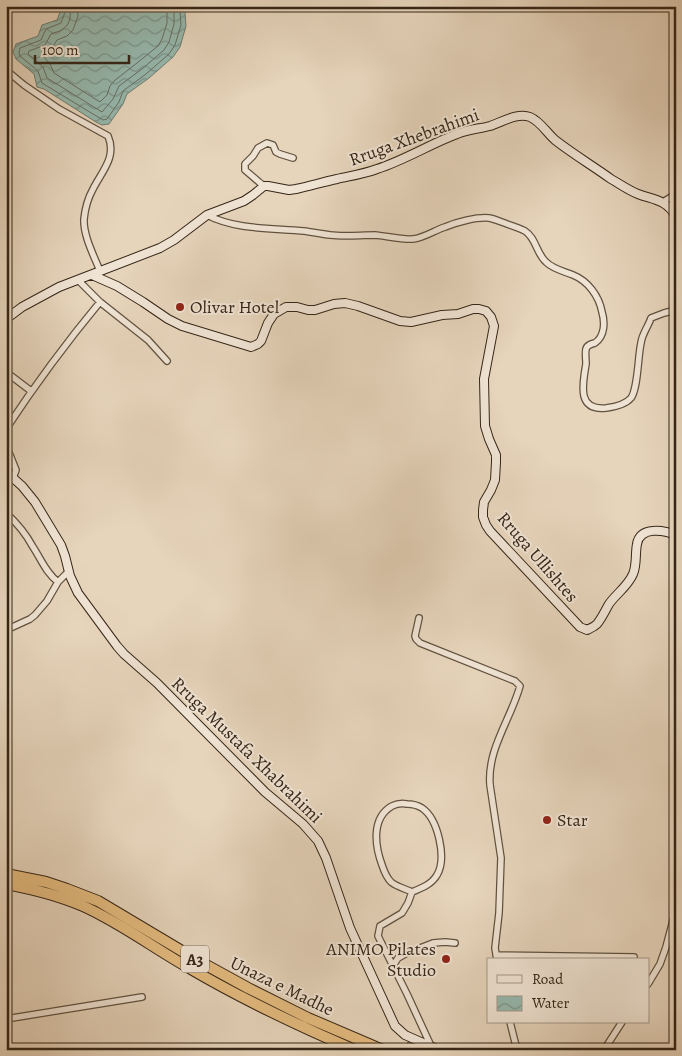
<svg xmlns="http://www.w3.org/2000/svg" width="682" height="1056" font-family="Alegreya,serif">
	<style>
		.grass { fill: url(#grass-tufts); stroke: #797051 }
		.water { fill: url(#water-waves); stroke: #6f7e71 }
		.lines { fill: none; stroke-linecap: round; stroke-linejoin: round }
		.shore { stroke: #666f62; stroke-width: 1 }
		.street-casing { stroke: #615240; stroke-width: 8 }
		.secondary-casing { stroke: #352617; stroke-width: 10 }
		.highway-casing { stroke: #352617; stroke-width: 12 }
		.street { stroke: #efe3d3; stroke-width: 5.5 }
		.secondary { stroke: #efe3d3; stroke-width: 8 }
		.highway { stroke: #e3ba7e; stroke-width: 10 }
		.poi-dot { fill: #8f2418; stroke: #efe3d3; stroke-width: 2 }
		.labels { text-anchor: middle; stroke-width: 4; stroke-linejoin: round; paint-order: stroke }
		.shield { fill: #efe3d3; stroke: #6d5f4f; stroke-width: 1 }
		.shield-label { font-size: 16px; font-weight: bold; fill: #352617 }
		.street-label { font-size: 18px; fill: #352617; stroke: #efe3d3 }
		.poi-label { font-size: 18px; fill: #352617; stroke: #efe3d3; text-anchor: start }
	</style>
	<defs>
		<pattern id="grass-tufts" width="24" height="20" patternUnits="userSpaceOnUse" patternTransform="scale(1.25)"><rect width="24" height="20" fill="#bdba8b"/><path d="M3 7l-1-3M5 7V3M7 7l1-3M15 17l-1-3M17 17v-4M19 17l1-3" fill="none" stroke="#9a9771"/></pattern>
		<pattern id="water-waves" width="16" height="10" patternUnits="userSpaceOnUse" patternTransform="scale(1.25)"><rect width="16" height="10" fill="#96b8ad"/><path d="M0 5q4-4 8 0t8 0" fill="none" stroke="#7b958c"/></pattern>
	</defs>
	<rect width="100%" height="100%" fill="#e6d4bb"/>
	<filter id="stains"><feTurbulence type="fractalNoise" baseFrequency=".004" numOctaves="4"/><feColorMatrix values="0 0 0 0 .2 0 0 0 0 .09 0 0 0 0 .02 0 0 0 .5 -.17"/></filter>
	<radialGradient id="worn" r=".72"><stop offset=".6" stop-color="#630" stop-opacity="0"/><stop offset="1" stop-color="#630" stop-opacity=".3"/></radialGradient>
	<!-- grass -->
	<path class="grass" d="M408 1042 428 1050H405Z"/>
	<!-- water -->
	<path class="water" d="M59 6H187L185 13 186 26 180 47 173 57 149 78 127 94 123 104 109 124 102 125 96 122 44 89 37 87 34 74 16 59 13 52 16 44 38 36 42 25 57 20 60 12 57 9Z"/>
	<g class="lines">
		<!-- shore -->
		<path class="shore" d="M62 6 65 12 61 23 46 29 41 40 20 48 19 53 20 56 38 71 42 83 98 117 103 120 107 119 119 102 123 91 146 74 169 54 175 45 181 25 180 12 181 6
			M69 6C72 14 70 25 63 29 60 32 55 32 51 34L45 45 29 51 28 54 43 67 47 78 102 112 113 99 119 86 142 69 164 50 169 42 174 24V13L175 6
			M77 6 78 16 73 30 67 36 57 40 52 48 44 54 43 56 50 64 54 73 100 102 107 95 110 86 114 81 137 63 158 46 162 39 167 23V6"/>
		<!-- street casing -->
		<g class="street-casing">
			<path id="street" d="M6 70 24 85 59 109 108 136C117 157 102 171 93 189 88 198 85 209 84 219 83 235 94 256 100 271
				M264 186 259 182 245 170V164L253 156 258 148 267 143 273 145 276 152 280 154 293 158
				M663 202 676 194
				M207 215C236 230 272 228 304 231 312 232 321 234 330 235 345 237 360 235 375 235 386 236 403 240 413 239 424 238 435 230 445 227 457 222 476 217 489 218 495 219 501 222 507 224 513 226 519 228 525 231 536 238 536 253 546 262 553 269 563 271 573 275 588 281 599 296 602 312 605 322 605 336 595 343 591 344 587 345 586 349 585 353 586 359 586 364 583 383 576 411 606 408 614 407 626 404 631 398 638 389 638 355 641 343 642 334 648 327 651 318L664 313 676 310
				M78 280 100 302 148 340 167 361
				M6 372 31 391
				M6 429C35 385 66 343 100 302
				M6 445 16 470 13 478
				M6 513C17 523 26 534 33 547 41 559 46 573 58 582
				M419 618 415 636 416 639 420 643 515 681 520 686C511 719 487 749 490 785L501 858 499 913 495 948 497 960
				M6 630 30 619 35 615 47 601 58 582 69 571
				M412 892C406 889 397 887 391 882 387 878 384 871 382 865 375 846 371 818 392 806 396 804 402 803 407 804 412 804 417 805 422 808 438 819 447 858 437 875 432 884 422 888 412 892L408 903 402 913 380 926 378 936 407 994 431 1046
				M496 955 634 957V960
				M393 966 398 958 407 953 433 943 445 942 455 943
				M648 984 660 964 666 947 676 909
				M6 1019 142 997
				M510 1022 517 1050
				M604 1050 622 1022"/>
		</g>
		<!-- secondary casing -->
		<g class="secondary-casing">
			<path id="secondary" d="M92 275 117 286 143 302 168 319 182 326 251 347 258 344 261 341 268 323 274 314 286 307H297L308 310H315L334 304 345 303 358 306 400 321 411 322 442 315 458 314 473 309H479L486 311 491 317 494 326 484 379 485 426 489 439 496 455V462L495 480 491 490 484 502 483 510V517L486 525 490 531 580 627 587 630C591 628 594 627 597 624 602 618 605 611 609 604 616 594 628 586 633 574 637 565 635 554 637 544 640 526 664 530 676 535
				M6 319 22 307 59 287 160 248 174 240 207 215 244 201 253 195 264 186H268L289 190 296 189C310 186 323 182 337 179 350 176 364 174 377 169 405 160 430 144 457 134 468 129 479 129 490 126 502 122 518 112 530 117 540 121 547 133 555 140 573 154 593 166 611 179 620 184 628 190 638 194 654 200 665 199 676 216
				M6 480 13 478 22 486 35 502 61 545 65 556 70 576 78 593 117 646 124 654 157 683 265 792 303 824 318 841 326 858 350 928 395 1026 405 1035 439 1050"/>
		</g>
		<!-- highway casing -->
		<g class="highway-casing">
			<path id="highway" d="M6 874 46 882 67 889 98 901 197 960 248 988 308 1018 383 1050
				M6 884C33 889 58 895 83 906 121 923 155 949 191 969 244 1000 299 1026 355 1050"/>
		</g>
		<!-- street -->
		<use href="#street" class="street"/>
		<!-- secondary -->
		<use href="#secondary" class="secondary"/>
		<!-- highway -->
		<use href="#highway" class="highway"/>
	</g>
	<!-- markers -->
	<g class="poi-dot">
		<circle cx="180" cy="307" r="5"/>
		<circle cx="547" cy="820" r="5"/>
		<circle cx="446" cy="959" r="5"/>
	</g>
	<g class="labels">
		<!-- shield labels -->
		<rect class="shield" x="181" y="945.5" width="28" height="27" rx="4"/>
		<g class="shield-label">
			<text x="195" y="965">A3</text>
		</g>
		<!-- street labels -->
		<g class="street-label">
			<text transform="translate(414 137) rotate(-20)" y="6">Rruga Xhebrahimi</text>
			<text transform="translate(538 557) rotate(49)" y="6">Rruga Ullishtes</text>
			<text transform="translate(247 750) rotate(44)" y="6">Rruga Mustafa Xhabrahimi</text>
			<text transform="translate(282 986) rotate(26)" y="6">Unaza e Madhe</text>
		</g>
		<!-- poi labels -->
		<g class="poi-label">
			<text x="190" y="313">Olivar Hotel</text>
			<text x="557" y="826">Star</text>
			<text x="436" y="955" text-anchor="end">ANIMO Pilates<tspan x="436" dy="21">Studio</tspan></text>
		</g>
	</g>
	<!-- margin -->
	<rect width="682" height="1056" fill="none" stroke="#e6d4bb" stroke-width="25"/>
	<rect x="8" y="8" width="667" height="1041" fill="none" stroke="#352617" stroke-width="2.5"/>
	<rect x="12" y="12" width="657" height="1031" fill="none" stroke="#352617"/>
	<!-- legend -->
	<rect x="487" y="958" width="162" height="65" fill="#efe3d3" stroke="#a59788"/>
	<rect x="497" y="975" width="25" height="8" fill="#efe3d3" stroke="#a59788"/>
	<text x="532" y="984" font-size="15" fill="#352617">Road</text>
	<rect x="497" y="996" width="25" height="15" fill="url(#water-waves)" stroke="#a59788"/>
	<text x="532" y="1008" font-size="15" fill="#352617">Water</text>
	<!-- scale -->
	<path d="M35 55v8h94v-8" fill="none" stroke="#352617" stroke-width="2.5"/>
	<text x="42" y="55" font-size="15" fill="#352617" stroke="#efe3d3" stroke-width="4" paint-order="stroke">100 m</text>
	<rect width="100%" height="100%" filter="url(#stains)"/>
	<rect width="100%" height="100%" fill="url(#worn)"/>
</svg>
